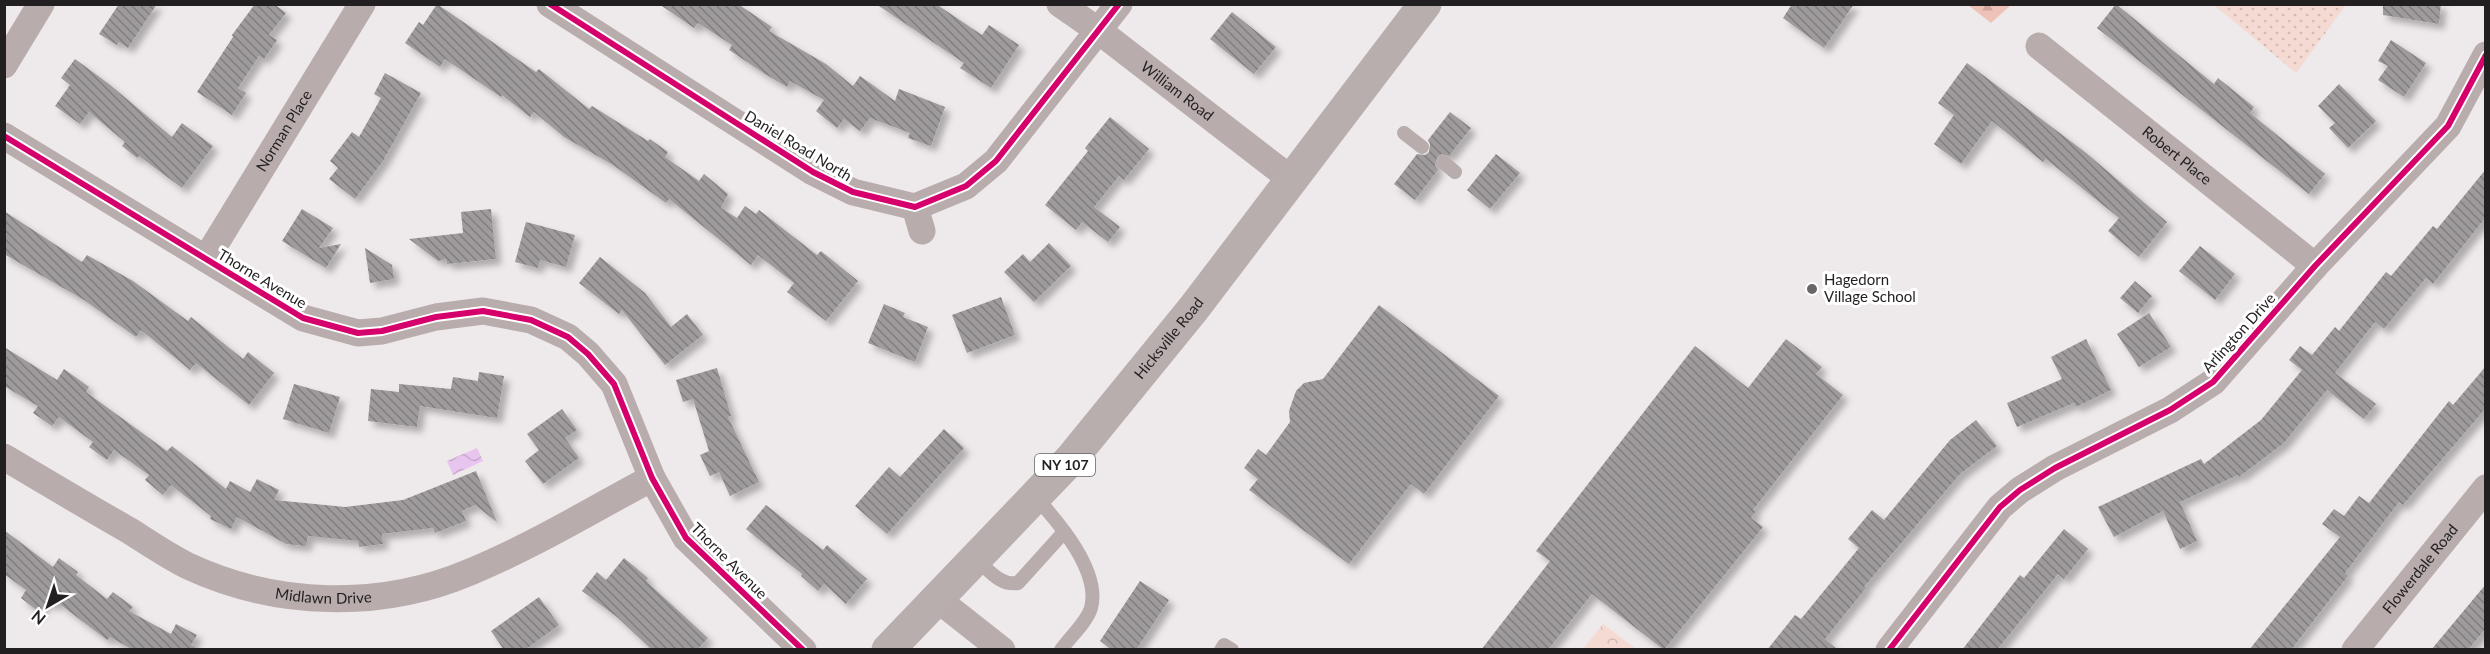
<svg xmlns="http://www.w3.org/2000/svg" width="2490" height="654" font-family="Lato,sans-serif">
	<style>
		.grass { fill: url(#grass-dots) }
		.forest { fill: url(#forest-firs) }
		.park { fill: url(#park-crowns) }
		.water { fill: url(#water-waves) }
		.building { fill: url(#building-back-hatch); filter: url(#shadow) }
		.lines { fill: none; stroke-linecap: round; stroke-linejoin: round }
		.lane { stroke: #b8acac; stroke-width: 14 }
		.street { stroke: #b8acac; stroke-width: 27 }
		.primary { stroke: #b9aeae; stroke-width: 33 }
		.cycleway-casing { stroke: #fff; stroke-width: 10 }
		.cycleway { stroke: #d6006c; stroke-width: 6 }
		.poi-dot { fill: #696667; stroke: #fff; stroke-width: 2 }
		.labels { text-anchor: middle; stroke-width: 6; stroke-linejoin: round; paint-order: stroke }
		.shield { fill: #fff; stroke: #646263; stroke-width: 1.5 }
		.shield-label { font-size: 14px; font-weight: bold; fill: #221f20 }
		.street-label { font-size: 15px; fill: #221f20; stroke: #fff }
		.poi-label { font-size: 15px; fill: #221f20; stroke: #fff; text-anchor: start }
	</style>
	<defs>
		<pattern id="grass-dots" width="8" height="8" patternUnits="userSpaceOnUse" patternTransform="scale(1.5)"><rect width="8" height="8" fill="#f5dad3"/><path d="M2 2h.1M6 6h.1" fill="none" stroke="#d2bbb5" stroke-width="1.8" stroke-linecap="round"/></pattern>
		<pattern id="forest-firs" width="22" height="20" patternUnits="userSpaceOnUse" patternTransform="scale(1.5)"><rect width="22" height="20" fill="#efc2b7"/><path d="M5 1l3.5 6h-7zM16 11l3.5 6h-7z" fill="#cda69d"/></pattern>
		<pattern id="park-crowns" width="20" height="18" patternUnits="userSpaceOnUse" patternTransform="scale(1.5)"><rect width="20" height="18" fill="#f5dad3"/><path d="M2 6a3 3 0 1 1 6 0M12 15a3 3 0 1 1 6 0" fill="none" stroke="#d2bbb5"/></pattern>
		<pattern id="water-waves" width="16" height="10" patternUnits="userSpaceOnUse" patternTransform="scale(1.5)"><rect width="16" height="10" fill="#e8c5ee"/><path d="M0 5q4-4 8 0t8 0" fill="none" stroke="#c7a9cc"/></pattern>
		<pattern id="building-back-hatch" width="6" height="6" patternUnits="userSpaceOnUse" patternTransform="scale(1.5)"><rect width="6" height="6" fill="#9f9b9c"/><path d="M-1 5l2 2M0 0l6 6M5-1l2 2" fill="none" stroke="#817e7f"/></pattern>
		<filter id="shadow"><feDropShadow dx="5.5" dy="5.5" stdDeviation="3" flood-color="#0004"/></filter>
	</defs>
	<rect width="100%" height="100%" fill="#eee9ea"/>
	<!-- grass -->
	<path class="grass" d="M2214 5H2346L2296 73Z"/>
	<!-- forest -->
	<path class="forest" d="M1968 5H2011L1991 23Z"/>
	<!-- park -->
	<path class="park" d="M1603 624 1636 649H1583Z"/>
	<!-- water -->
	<path class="water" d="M477 448 483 461 453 475 447 461Z"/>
	<!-- building -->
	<path class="building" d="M119 4H157L128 48 119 42 117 45 99 34Z
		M255 4H274L286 13 269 35 277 40 264 59 259 56 238 88 246 93 232 115 197 92 233 37 232 35Z
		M437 4 536 72 539 69 589 109 592 106 648 141 650 139 668 152 665 157 699 181 704 174 728 194 721 208 737 218 745 206 756 214 759 210 817 255 821 251 858 281 826 321 787 292 794 283 758 255 751 265 669 199 666 203 613 165 564 137 534 112 530 117 502 95 501 97 445 59 440 67 405 43 419 22 423 25Z
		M659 4H738L772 27 769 31 826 64 853 86 860 76 895 101 899 89 945 107 931 146 908 138 910 133 870 118 860 131 844 119 837 128 816 111 824 100 790 81 787 87 765 74 729 50 732 45 698 23 694 28Z
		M876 4H936L982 35 989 25 1019 45 991 88 960 68 964 63Z
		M1792 4H1854L1824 48 1783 18Z
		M2116 4 2214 84 2218 78 2254 107 2250 113 2325 174 2309 194 2097 28Z
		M2383 4H2441L2439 24 2383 15Z
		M1232 12 1276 47 1254 74 1210 39Z
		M2391 40 2426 63 2404 97 2378 80 2388 66 2378 61Z
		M75 59 109 84 172 137 182 123 213 146 182 188 139 156 137 158 122 146 125 142 89 112 80 124 55 106 70 85 61 78Z
		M1967 63 2085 152 2167 222 2139 257 2108 231 2119 218 2046 159 2043 162 1992 121 1961 164 1934 144 1954 115 1938 103Z
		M385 73 421 93 383 161 355 199 329 179 338 168 330 161 352 132 359 137 381 98 374 94Z
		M2339 84 2376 121 2348 148 2329 128 2335 123 2318 106Z
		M1450 112 1471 128 1449 156 1441 154 1437 158 1435 166 1438 170 1415 200 1394 184 1417 154 1425 155 1429 152 1430 144 1428 140Z
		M1110 117 1149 149 1124 180 1119 176 1094 207 1120 227 1108 242 1082 222 1076 230 1045 205 1088 151 1085 148Z
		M1496 154 1520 173 1490 209 1467 190Z
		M2486 169V217L2433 284 2426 278 2384 329 2375 322 2335 373 2376 404 2364 419 2327 390 2284 443 2239 477 2238 475 2180 502 2197 541 2180 549 2163 511 2114 537 2098 507 2201 459 2204 464 2261 420 2302 370 2289 360 2300 346 2312 355 2335 327 2339 331 2386 272 2391 276 2433 226 2437 229Z
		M302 209 333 228 319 248 341 244 326 268 282 241Z
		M491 209 496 259 447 264 446 259 438 261 409 239 463 233 461 212Z
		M4 211 82 262 87 255 133 281 188 321 191 317 243 359 248 352 274 373 249 405 196 363 190 370 141 330 136 337 84 300 4 254Z
		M526 222 575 235 566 267 540 260 538 268 515 262Z
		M1049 243 1071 266 1034 302 1004 272 1023 254 1030 262Z
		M2200 246 2235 274 2215 300 2179 271Z
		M365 248 392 265 394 279 370 283Z
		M600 257 645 293 671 327 687 314 703 335 665 365 622 310 619 314 579 283Z
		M2135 281 2152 296 2138 313 2120 298Z
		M1001 297 1015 335 967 353 952 315Z
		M884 304 905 313 903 317 928 327 915 362 868 343Z
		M1379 305 1499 396 1424 494 1411 484 1349 564 1249 490 1258 479 1244 468 1258 449 1266 455 1290 422 1289 411 1296 391 1304 383 1323 379Z
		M2149 313 2171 347 2139 367 2117 334Z
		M1786 339 1822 367 1816 374 1843 395 1753 510 1756 511 1751 518 1763 527 1664 650 1592 594 1548 650H1481L1550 561 1536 551 1695 346 1748 388Z
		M2086 339 2111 390 2076 407 2074 403 2017 427 2007 403 2062 379 2051 357Z
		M4 347 57 380 64 369 89 387 86 392 167 451 172 446 226 489 230 481 250 492 257 479 279 490 274 500 345 507 403 500 476 471 497 522 475 505 462 511 466 521 435 533 433 528 382 534 383 544 359 547 358 541 308 536 306 546 286 544 237 517 231 529 210 519 211 516 171 485 163 495 145 480 149 475 114 450 107 460 89 447 93 442 59 417 52 426 33 413 38 406 4 386Z
		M2486 366V408L2403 505 2399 502 2345 573 2348 576 2291 650H2249L2340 537 2322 524 2334 509 2344 516 2359 496 2369 503 2449 401 2453 405Z
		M717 368 731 416 728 417 759 482 730 496 719 472 710 476 700 455 709 451 693 399 683 402 676 380Z
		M479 372 504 376 497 418 420 406 417 427 368 421 371 389 399 392V384L451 389 453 377 478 381Z
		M294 384 340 397 329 433 283 419Z
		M562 409 577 430 565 438 579 458 543 484 525 461 539 450 527 434Z
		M1976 420 1997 446 1960 474 1864 587 1866 588 1825 639 1838 650H1767L1795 615 1801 619 1859 548 1848 539 1872 510 1884 520 1950 440Z
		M944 429 964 448 887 534 855 506 889 467 900 477Z
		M766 505 823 550 827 545 867 579 846 604 824 584 818 591 801 576 802 574 746 529Z
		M2064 529 2088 549 2064 579 2058 574 1997 650H1962L2020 575 2024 578Z
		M4 530 53 567 59 558 78 572 76 575 107 599 113 592 133 607 129 611 171 634 176 624 197 635 191 645 200 650H133L110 637 107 640 57 602 53 606 47 601 39 612 21 598 26 590 4 574Z
		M624 558 648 578 646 581 708 638 697 650H652L617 617 582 591 597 572 606 580Z
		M1140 581 1169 600 1136 650H1112L1100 641Z
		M2486 584V628L2468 650H2431Z
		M539 597 559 625 525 650H504L491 631Z"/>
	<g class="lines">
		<!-- lane -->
		<path class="lane" d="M1404 133 1422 147
			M1444 163 1455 172
			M1035 496C1058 522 1101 571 1091 608 1087 622 1069 638 1061 650
			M976 559C989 570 1000 586 1018 583L1064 532
			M1221 650 1224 645 1232 650"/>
		<!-- street -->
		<g class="street">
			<path d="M550 4 813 172 853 192 915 207 966 186 996 161 1119 4"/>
			<path id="s1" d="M1060 4 1099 31 1292 180"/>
			<path id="s2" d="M2039 46 2315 266"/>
			<path d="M4 65 41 4"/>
			<path d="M4 136 303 318 358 333 382 331 436 317 483 311 531 320 568 337 588 354 614 384 652 478 686 538 803 650"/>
			<path d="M915 207 922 231"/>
			<path id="s3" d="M206 259 362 4"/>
			<path id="s4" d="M4 457C46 482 88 507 130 531 149 543 168 556 188 566 276 607 381 610 470 572 533 546 592 510 652 478"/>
			<path d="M936 598 1002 650"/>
			<path d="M1889 650 2000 507 2020 490 2055 468 2170 410 2213 382 2315 266 2448 126 2486 55"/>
			<path id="s5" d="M2355 650 2486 488"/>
		</g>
		<!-- primary -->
		<path class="primary" id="s6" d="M888 650 1071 459 1194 308 1425 4"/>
		<!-- cycleway casing -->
		<g class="cycleway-casing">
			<path id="cycleway" d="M550 4 813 172 853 192 915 207 966 186 996 161 1119 4
				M4 136 303 318 358 333 382 331 436 317 483 311 531 320 568 337 588 354 614 384 652 478 686 538 803 650
				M1889 650 2000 507 2020 490 2055 468 2170 410 2213 382 2315 266 2448 126 2486 55"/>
		</g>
		<!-- cycleway -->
		<use href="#cycleway" class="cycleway"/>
	</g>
	<!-- markers -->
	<circle class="poi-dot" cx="1812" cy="289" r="6"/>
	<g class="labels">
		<!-- shield labels -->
		<rect class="shield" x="1035" y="454" width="60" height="22" rx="4.5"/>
		<g class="shield-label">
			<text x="1065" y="470">NY 107</text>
		</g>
		<!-- street labels -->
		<g class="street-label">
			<text dy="5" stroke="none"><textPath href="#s1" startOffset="146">William Road</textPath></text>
			<text dy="5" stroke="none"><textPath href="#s3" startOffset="150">Norman Place</textPath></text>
			<text transform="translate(798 146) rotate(31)" y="5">Daniel Road North</text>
			<text dy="5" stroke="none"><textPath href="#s2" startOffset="176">Robert Place</textPath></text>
			<text transform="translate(262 279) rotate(31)" y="5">Thorne Avenue</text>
			<text transform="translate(2239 333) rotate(-48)" y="5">Arlington Drive</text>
			<text dy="5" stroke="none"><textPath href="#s6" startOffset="420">Hicksville Road</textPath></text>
			<text transform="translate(729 561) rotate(45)" y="5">Thorne Avenue</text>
			<text dy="5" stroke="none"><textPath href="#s5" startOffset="104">Flowerdale Road</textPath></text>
			<text dy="5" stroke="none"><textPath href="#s4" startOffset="354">Midlawn Drive</textPath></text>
		</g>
		<!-- poi labels -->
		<g class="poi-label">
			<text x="1824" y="285">Hagedorn<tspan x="1824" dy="17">Village School</tspan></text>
		</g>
	</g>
	<!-- border -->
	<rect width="2490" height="654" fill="none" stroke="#221f20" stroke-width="12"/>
	<!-- north arrow -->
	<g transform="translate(48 606) rotate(219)" stroke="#ffffff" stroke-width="4.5" paint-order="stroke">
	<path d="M0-4.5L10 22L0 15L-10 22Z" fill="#221f20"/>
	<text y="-9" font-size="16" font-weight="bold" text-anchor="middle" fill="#221f20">N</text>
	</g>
</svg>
